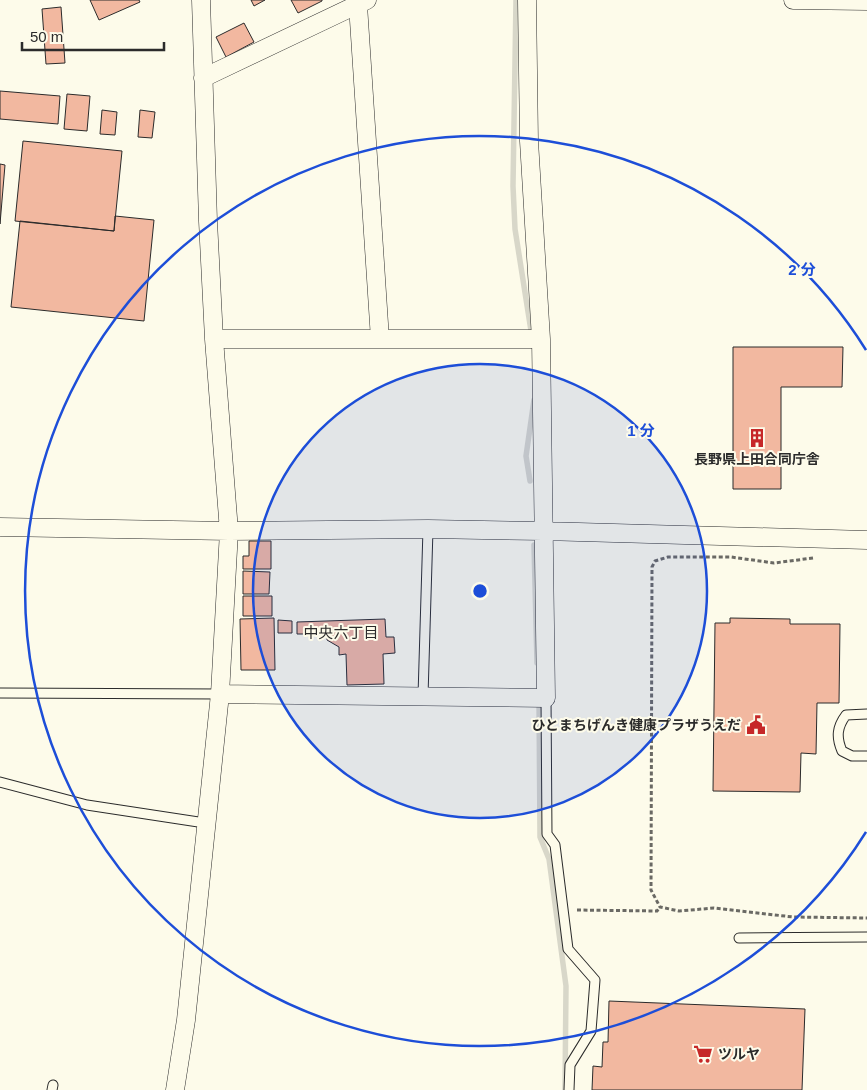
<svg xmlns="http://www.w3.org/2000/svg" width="867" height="1090" font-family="Arial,'Noto Sans JP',sans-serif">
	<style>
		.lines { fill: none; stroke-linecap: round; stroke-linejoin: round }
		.stream { stroke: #d8d7c9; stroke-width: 5.5 }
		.building { fill: #f2b8a0; stroke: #2b2b2b }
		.lane-casing { stroke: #2b2b2b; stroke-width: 11 }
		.street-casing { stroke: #2b2b2b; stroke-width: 19 }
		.path { stroke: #6a6964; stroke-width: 3; stroke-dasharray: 4 2.5; stroke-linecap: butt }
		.lane { stroke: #fdfbea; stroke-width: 9 }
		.street { stroke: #fdfbea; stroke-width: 18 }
		.ring { fill: none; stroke: #1d4ed8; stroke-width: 2.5 }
		.labels { text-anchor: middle; stroke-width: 4; stroke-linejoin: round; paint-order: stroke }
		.poi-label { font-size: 14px; font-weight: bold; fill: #2b2b2b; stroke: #fdfbea }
		.neighbourhood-label { font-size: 15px; fill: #2b2b2b; stroke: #fdfbea }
		.centre { fill: #1d4ed8; stroke: #fdfbea; stroke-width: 2.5 }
		.ring-label { font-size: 15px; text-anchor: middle; font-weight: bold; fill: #1d4ed8; stroke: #fdfbea; stroke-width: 4; stroke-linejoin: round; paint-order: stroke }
	</style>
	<rect width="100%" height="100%" fill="#fdfbea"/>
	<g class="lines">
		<!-- stream -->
		<path class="stream" d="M516 0 513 186 515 229 532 337
			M530 481 526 456 534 400
			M534 545 537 663
			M539 700 540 837 549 859 566 986 565 1090"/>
	</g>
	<!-- building -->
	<path class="building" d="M90 0H139L140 2 99 20Z
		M251 0H265L254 6Z
		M291 0H322V1L298 13Z
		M61 7 65 63 46 64 42 9Z
		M244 23 254 42 226 57 216 37Z
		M0 91 60 96 58 124 0 119Z
		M67 94 90 96 87 131 64 129Z
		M102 110 117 112 115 135 100 134Z
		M140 110 155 112 152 138 138 137Z
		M23 141 122 151 114 231 15 221Z
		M0 164 5 165 0 224Z
		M115 216 154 220 144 321 11 307 20 221 114 231Z
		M733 347H843L842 387H781V489H733Z
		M249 541H271V569H243V556H249Z
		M243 571 270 572 269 594H243Z
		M243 596H272V616H243Z
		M274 618 275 670H241L240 619Z
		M730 618 790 619V624H840L839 703H817L816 754 801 753 800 792 713 791 715 623H730Z
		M385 619 386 637H394L395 653 383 654 384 684 347 685 346 654 339 655V647L327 640V634H297V622Z
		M278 620 292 621V633H278Z
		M609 1001 805 1009 802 1090H592L593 1066 602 1067 603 1042H608Z"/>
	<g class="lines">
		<!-- lane casing -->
		<g class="lane-casing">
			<path id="lane" d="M0 693 220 694
				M423 696 428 529
				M546 698 547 834 555 845 568 949 595 980 591 1031 570 1065 569 1090
				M867 714 846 715C837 727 836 737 842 751L852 756H867
				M0 782 87 805 205 823
				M739 938 867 937
				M52 1090 53 1085"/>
		</g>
		<!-- street casing -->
		<g class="street-casing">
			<path id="street" d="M793 0 867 1
				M358 5 380 339
				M203 78 367 0
				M214 339H541
				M0 527 229 531 428 529 543 531 867 540
				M220 694 546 698 541 339 529 141 527 0
				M175 1090 186 1020 220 694 229 531 214 339 208 221 201 0"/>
		</g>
		<!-- path -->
		<path class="path" d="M813 558 774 563 731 557H668L655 561 652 567 651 890 660 907 679 911 714 908 793 917 867 918
			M577 910 657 911 660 907"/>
		<!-- lane -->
		<use href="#lane" class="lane"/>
		<!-- street -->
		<use href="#street" class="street"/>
	</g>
	<!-- distance rings -->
	<circle cx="480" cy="591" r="227" fill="#1d4ed8" fill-opacity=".12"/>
	<g class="ring">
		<circle cx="480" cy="591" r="227"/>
		<path d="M866 832A455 455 0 1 1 866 350"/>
	</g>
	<!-- icons -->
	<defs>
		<g id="building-bare" transform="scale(1.5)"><path d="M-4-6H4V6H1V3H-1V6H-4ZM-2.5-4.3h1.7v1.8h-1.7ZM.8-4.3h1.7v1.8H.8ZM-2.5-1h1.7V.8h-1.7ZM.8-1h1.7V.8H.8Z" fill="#c62828" stroke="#fdfbea" stroke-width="2.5" paint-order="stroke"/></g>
		<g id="civic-bare" transform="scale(1.5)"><path d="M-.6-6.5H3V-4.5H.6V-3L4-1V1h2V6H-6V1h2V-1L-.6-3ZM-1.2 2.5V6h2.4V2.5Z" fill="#c62828" stroke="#fdfbea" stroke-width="2.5" paint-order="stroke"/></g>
		<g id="supermarket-bare" transform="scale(1.5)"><path d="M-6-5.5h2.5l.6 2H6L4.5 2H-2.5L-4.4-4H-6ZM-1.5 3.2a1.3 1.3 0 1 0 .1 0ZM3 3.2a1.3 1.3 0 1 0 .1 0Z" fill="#c62828" stroke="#fdfbea" stroke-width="2.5" paint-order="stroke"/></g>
	</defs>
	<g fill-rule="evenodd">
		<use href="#building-bare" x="757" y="438"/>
		<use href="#civic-bare" x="756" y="725"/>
		<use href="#supermarket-bare" x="703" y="1054"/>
	</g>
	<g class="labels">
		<!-- poi labels -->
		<g class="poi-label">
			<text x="757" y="464">長野県上田合同庁舎</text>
			<text x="741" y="730" text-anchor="end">ひとまちげんき健康プラザうえだ</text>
			<text x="718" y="1059" text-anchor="start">ツルヤ</text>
		</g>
		<!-- neighbourhood labels -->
		<g class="neighbourhood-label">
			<text x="341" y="638">中央六丁目</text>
		</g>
	</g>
	<circle cx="480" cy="591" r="8" class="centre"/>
	<g class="ring-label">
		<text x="802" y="275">2 分</text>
		<text x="641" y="436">1 分</text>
	</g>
	<!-- scale -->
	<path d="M22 42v8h142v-8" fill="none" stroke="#2b2b2b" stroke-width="2.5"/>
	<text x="30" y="42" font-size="15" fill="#2b2b2b" stroke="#fdfbea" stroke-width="4" paint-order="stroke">50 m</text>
</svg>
